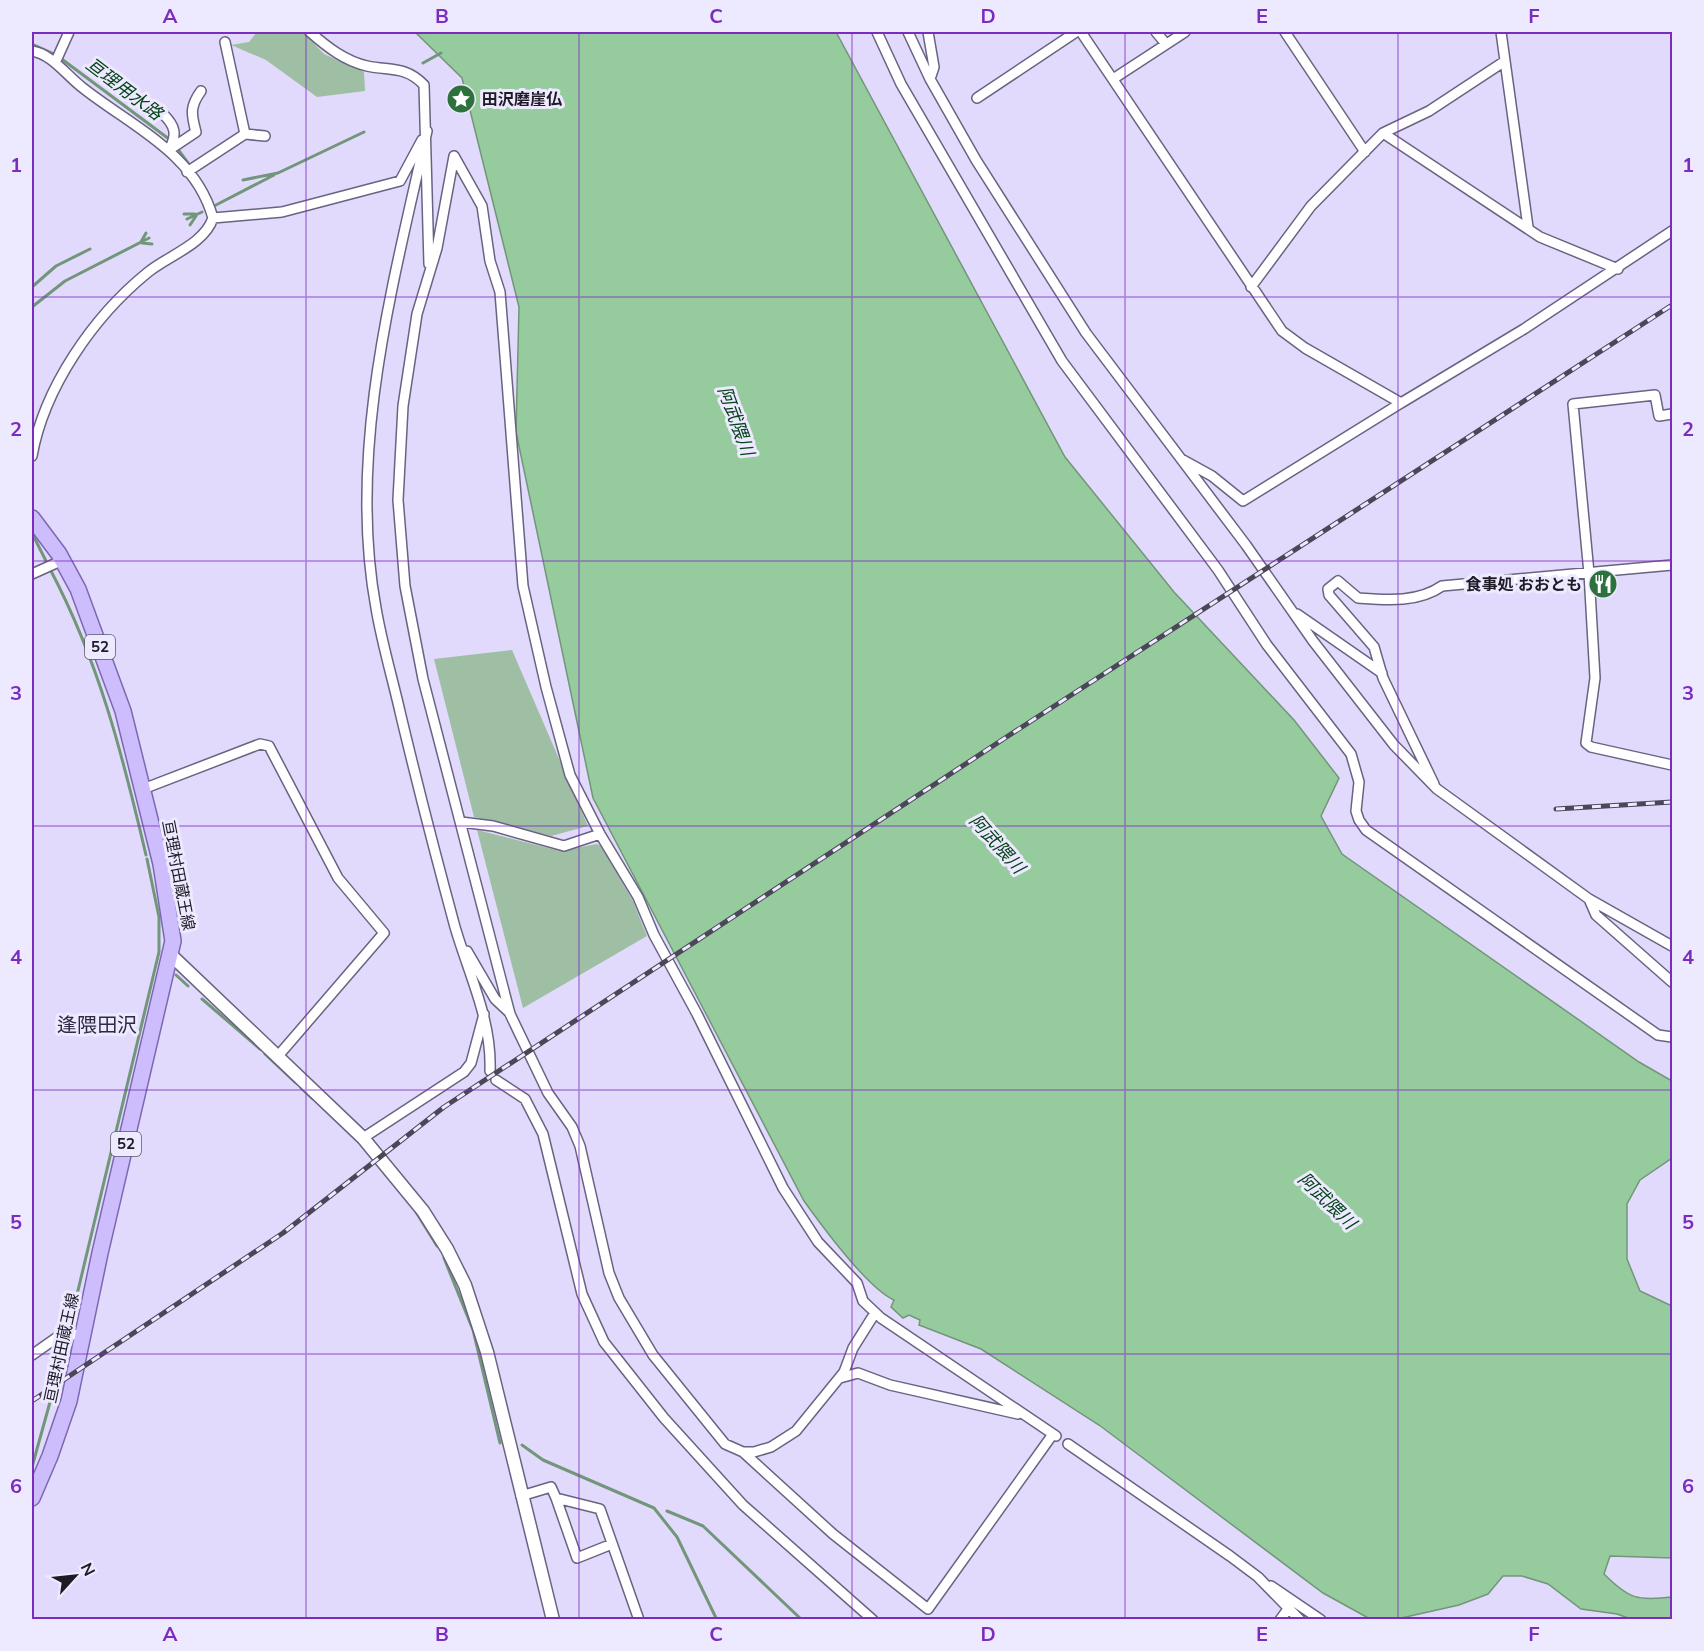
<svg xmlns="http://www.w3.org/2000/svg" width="1704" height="1651" font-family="Mulish,'Noto Sans JP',sans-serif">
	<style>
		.green { fill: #9ebfa3 }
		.water { fill: #96cb9e; stroke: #72967a; stroke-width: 1.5 }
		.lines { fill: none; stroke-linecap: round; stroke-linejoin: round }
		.stream { stroke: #72967a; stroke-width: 3 }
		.minor-casing { stroke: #696381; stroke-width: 12 }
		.tertiary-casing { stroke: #696381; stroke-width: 15 }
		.primary-casing { stroke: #7c68b1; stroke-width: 18 }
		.minor { stroke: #fff; stroke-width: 9 }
		.tertiary { stroke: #fff; stroke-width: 12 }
		.primary { stroke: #cebdfd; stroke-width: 15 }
		.rail-casing { stroke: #4b4758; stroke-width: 5 }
		.rail { stroke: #ede9fe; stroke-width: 3; stroke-dasharray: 9; stroke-linecap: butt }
		.grid { fill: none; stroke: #7b2cbf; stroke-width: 1.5; stroke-opacity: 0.55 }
		.labels { text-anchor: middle; stroke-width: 6; stroke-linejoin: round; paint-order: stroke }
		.shield { fill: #ede9fe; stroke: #5c5968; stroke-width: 1.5 }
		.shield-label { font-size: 15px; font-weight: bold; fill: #1e1b27 }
		.poi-label { font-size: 16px; font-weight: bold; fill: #1e1b27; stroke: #ede9fe; text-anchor: start }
		.street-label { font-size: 16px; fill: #1e1b27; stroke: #ede9fe }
		.water-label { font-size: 18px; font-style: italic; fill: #054319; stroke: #ede9fe }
		.quarter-label { font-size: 20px; fill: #2f2943; stroke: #ede9fe }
		.neatline { fill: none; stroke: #7b2cbf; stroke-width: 2 }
		.grid-label { font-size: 20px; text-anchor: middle; font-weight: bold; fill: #7b2cbf }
	</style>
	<rect width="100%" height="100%" fill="#e1dafc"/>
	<!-- green -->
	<path class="green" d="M257 32H303L324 54 364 72 365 91 317 97 266 60 231 45 249 42Z
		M512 650 588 826 551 836 474 817 434 659Z
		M477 830 560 851 597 844 601 846 633 901 647 936 523 1008Z"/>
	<!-- water -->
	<path class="water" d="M415 32H836L1065 457 1174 592 1294 720 1339 778 1321 816 1342 854 1639 1062 1672 1081V1158L1640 1180 1627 1204V1259L1640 1291 1672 1306V1558L1610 1556 1604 1574C1629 1599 1637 1601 1672 1597V1619H1631L1617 1614 1581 1609 1548 1584 1522 1576H1503L1488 1594 1459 1605 1397 1619H1370L1323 1593 1099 1425 981 1349 919 1325 920 1320 909 1315 903 1318 891 1307 894 1300C867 1288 822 1226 804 1201L593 798 516 432 519 307 462 78Z"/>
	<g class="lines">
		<!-- stream -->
		<path class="stream" d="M32 44 54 54
			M63 60 169 139
			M423 63 441 53
			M177 148 188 163
			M243 180 278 173 364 132
			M216 205 274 175
			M184 214H195
			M187 219 202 212
			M190 225 196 216
			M141 242 146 233
			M142 243 152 244
			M32 287 56 266 90 249
			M32 307 65 281 149 238
			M32 533 47 563
			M50 569C99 662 122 753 146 855
			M176 975 188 986
			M202 999 260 1049
			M265 1054 296 1083
			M301 1088 313 1099
			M416 1212 437 1246
			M444 1258 473 1330 500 1443
			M69 1328 159 952V917L147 859
			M522 1445 543 1460 654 1508 677 1537 717 1620
			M32 1467 67 1341
			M667 1511 703 1526 802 1620"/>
		<!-- minor casing -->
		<g class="minor-casing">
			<path id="minor" d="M310 32C327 47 345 61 367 66 391 71 406 66 424 85L429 264
				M877 32 901 84 1062 361 1218 570 1267 645 1351 754 1359 782 1356 811 1359 820 1366 830 1658 1035 1672 1037
				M908 32 930 79 976 160 1086 333 1246 545 1313 641 1394 745 1437 789 1589 899 1672 946
				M928 32 934 67 930 79
				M1081 32 1282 331 1305 348 1401 403 1524 329 1672 231
				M1156 32 1166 44
				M1285 32 1365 152
				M1501 32 1528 227
				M32 51C52 54 67 76 83 88 131 126 195 153 213 218 204 245 167 256 147 273 93 317 44 388 32 456
				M55 63 69 32
				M1113 79 1185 32
				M977 98 1076 32
				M164 115C175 126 177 134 170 148
				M427 131C393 284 347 451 376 608 382 644 393 680 401 716 418 787 436 857 455 927 469 975 492 1020 490 1071
				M1383 133 1540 237 1618 269
				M245 134 265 136
				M169 150 196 132C191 114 190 106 201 91
				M454 156 437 248 417 314 403 406 398 500 405 586 423 679 510 1014 548 1093 572 1127 580 1146 609 1273 619 1298 653 1355 725 1444 743 1452H754L771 1447 796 1431 844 1372 853 1348 875 1313
				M454 156 482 206 490 261 500 292 523 586 546 687 570 775 600 834 638 897 654 935 697 1014 783 1188 818 1242 857 1283 863 1301 881 1318 1056 1436
				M187 172 245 134 225 42
				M213 218 282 212 400 181 422 140
				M1251 287 1311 206 1383 133 1429 111 1505 61
				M1672 414 1659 416 1655 395 1573 404 1589 573 1595 678 1586 743 1591 747 1672 765
				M1183 460 1212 476 1243 501 1401 403
				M32 574 63 560
				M1297 614 1382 673
				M1434 784 1383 678 1374 647 1329 595 1328 589 1338 581 1358 598C1386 600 1418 603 1442 586L1672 565
				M143 789 260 744 269 746 338 878 384 933 278 1056
				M461 822 493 826 564 846 600 834
				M1589 899 1596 915 1672 982
				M467 951 495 999 510 1013
				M496 1080 525 1099 543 1134 582 1294 604 1342 664 1418 743 1505 873 1620
				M363 1138 464 1072 471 1063 484 1014
				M32 1355 59 1336 83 1334
				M840 1378 858 1373 890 1385 1018 1414
				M1068 1444 1230 1556 1258 1577 1300 1620
				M743 1452 833 1534 928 1609 1053 1434
				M521 1496 551 1487 556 1498 600 1509 639 1620
				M556 1498 577 1558 612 1544
				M1271 1586 1321 1620
				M1280 1620 1288 1609"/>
		</g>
		<!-- tertiary casing -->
		<g class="tertiary-casing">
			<path id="tertiary" d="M172 956 363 1138 423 1211 447 1249 465 1285 487 1352 553 1620"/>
		</g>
		<!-- primary casing -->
		<g class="primary-casing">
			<path id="primary" d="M32 518 59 554 78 589 123 711 161 864 173 941 100 1253 69 1401 50 1456 32 1498"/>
		</g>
		<!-- minor -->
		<use href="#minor" class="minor"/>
		<!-- tertiary -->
		<use href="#tertiary" class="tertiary"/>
		<!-- primary -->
		<use href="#primary" class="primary"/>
		<!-- rail casing -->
		<g class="rail-casing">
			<path id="rail" d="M1556 809 1672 802
				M32 1401 283 1233 444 1107 1005 738 1672 305"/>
		</g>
		<!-- rail -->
		<use href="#rail" class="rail"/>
	</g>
	<!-- grid -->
	<path class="grid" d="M306 32V1620M579 32V1620M852 32V1620M1125 32V1620M1398 32V1620M32 297H1672M32 561H1672M32 826H1672M32 1090H1672M32 1354H1672"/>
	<!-- icons -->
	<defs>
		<g id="sight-disc" transform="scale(1.5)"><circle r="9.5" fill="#2d723d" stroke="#ede9fe"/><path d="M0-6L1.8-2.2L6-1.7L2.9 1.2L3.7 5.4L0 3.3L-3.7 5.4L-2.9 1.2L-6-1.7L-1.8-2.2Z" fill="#fff"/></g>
		<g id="restaurant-disc" transform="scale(1.5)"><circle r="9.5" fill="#2d723d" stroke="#ede9fe"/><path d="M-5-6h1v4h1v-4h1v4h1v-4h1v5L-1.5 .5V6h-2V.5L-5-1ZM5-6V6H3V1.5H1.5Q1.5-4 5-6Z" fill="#fff"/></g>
	</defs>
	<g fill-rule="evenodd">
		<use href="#sight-disc" x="461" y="99"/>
		<use href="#restaurant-disc" x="1603" y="584"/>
	</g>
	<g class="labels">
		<!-- shield labels -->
		<g class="shield">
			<rect x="85" y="635" width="30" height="24" rx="4.5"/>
			<rect x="111" y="1132" width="30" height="24" rx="4.5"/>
		</g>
		<g class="shield-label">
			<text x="100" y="652">52</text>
			<text x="126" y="1149">52</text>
		</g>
		<!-- poi labels -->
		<g class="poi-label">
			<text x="482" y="105">田沢磨崖仏</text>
			<text x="1582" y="590" text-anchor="end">食事処 おおとも</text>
		</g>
		<!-- street labels -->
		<g class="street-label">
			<text transform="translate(179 875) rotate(79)" y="6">亘理村田蔵王線</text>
			<text transform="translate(61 1348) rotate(-78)" y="6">亘理村田蔵王線</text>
		</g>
		<!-- water labels -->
		<g class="water-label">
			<text transform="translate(124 89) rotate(37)" y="6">亘理用水路</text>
			<text transform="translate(736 421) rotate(70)" y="6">阿武隈川</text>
			<text transform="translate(997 844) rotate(48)" y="6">阿武隈川</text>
			<text transform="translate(1327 1201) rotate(44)" y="6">阿武隈川</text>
		</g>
		<!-- quarter labels -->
		<g class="quarter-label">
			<text x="97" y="1032">逢隈田沢</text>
		</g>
	</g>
	<!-- border -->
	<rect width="1704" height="1651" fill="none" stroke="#ede9fe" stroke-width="66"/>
	<!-- north arrow -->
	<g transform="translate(75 1576) rotate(63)" stroke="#ede9fe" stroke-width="4.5" paint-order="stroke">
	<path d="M0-4.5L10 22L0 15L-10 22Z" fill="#1e1b27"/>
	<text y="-9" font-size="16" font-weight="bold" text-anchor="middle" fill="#1e1b27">N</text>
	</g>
	<rect x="33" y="33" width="1638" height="1585" class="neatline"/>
	<g class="grid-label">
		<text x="170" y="23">A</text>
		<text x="442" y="23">B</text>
		<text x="716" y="23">C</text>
		<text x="988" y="23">D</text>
		<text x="1262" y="23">E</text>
		<text x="1534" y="23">F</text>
		<text x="16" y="172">1</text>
		<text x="1688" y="172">1</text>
		<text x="16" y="436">2</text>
		<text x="1688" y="436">2</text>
		<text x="16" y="700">3</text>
		<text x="1688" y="700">3</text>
		<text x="16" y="964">4</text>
		<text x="1688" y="964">4</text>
		<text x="16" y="1229">5</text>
		<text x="1688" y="1229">5</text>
		<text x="16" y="1493">6</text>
		<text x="1688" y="1493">6</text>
		<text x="170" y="1641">A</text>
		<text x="442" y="1641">B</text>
		<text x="716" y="1641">C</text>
		<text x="988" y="1641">D</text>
		<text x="1262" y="1641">E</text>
		<text x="1534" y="1641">F</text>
	</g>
</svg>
